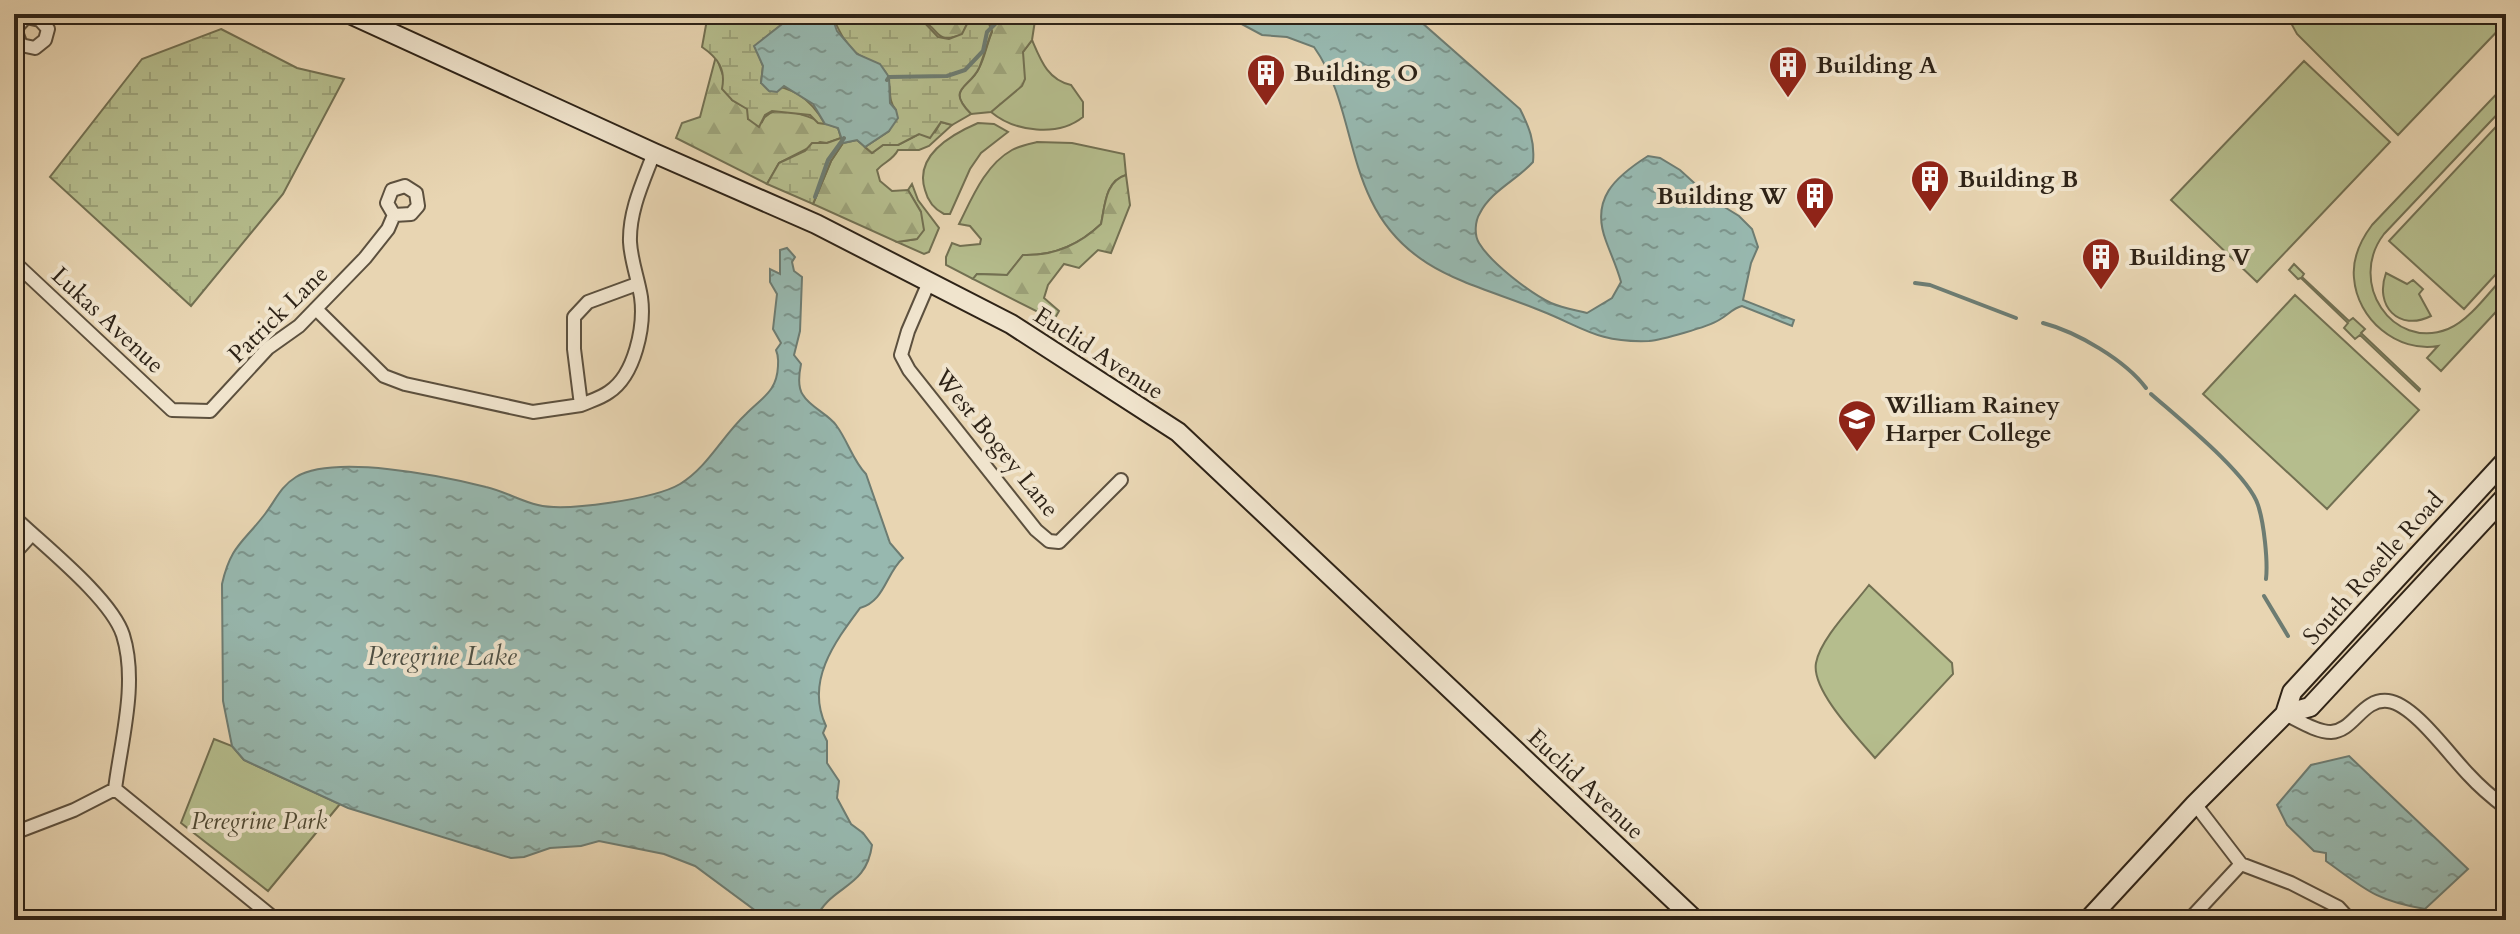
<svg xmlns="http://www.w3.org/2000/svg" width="2520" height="934" font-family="Cardo,serif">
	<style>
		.green { fill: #b5bd8d; stroke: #727052; stroke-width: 2 }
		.forest { fill: url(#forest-firs); stroke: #727052; stroke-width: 2 }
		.wetland { fill: url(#wetland-marsh); stroke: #727052; stroke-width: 2 }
		.water { fill: url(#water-ripples); stroke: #6d7c72; stroke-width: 2 }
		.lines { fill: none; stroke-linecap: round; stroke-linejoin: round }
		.stream { stroke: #6d7c72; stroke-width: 4 }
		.street-casing { stroke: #5c503e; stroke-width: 16 }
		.secondary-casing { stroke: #2e2317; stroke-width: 22 }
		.street { stroke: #f0e4cd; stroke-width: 12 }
		.secondary { stroke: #f0e4cd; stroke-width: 18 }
		.labels { text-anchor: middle; stroke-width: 8; stroke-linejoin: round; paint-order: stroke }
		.poi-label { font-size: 24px; font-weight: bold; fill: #2e2317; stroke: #f0e4cd; text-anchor: start }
		.street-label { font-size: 24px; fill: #2e2317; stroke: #f0e4cd }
		.park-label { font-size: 24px; font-style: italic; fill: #504a34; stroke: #f0e4cd }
		.water-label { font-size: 26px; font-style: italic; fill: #4e5045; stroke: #f0e4cd }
	</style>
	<defs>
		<pattern id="forest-firs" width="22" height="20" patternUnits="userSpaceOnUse" patternTransform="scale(2)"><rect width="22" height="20" fill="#b5bd8d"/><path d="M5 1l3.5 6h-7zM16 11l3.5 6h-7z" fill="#9ca279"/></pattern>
		<pattern id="wetland-marsh" width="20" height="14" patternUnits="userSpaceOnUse" patternTransform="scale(2)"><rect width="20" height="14" fill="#b5bd8d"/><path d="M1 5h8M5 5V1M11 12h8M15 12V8" fill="none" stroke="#9ca279"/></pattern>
		<pattern id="water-ripples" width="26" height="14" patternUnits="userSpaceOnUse" patternTransform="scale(2)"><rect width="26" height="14" fill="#97b8af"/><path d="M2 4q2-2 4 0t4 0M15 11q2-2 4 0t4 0" fill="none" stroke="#7c958d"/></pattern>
	</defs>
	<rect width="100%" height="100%" fill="#e8d5b2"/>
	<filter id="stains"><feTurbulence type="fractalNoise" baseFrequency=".0025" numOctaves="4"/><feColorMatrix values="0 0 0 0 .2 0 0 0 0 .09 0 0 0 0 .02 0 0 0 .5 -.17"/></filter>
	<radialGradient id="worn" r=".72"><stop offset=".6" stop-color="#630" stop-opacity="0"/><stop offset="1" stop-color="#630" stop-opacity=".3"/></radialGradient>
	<!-- green -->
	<path class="green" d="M2286 14H2506V22L2398 135 2297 34Z
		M1032 40C1041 61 1048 80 1071 85L1083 102V117C1058 137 1015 132 991 112L1007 97 1023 52Z
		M2304 61 2390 142 2257 282 2171 200Z
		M2506 84V105L2384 234C2347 282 2392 351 2448 329 2470 320 2490 291 2506 274V301L2441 371 2427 358 2438 346C2397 353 2357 319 2354 278 2352 258 2360 241 2372 225Z
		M2506 116V263L2464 309 2389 241Z
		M978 123 994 124 1008 132 981 153 970 169 950 214H944C934 209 928 202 925 190 914 156 950 135 978 123Z
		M1037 142 1072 143 1124 154 1126 175C1105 181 1105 206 1101 224 1079 245 1053 256 1023 255L1007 275 977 274 973 279 946 265V257L952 243 960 246 980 244 981 239 970 226 959 224C972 198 985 165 1012 150 1019 146 1029 144 1037 142Z
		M912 184 918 200 939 228 929 252 924 254 897 242 916 239 921 212 908 190Z
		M2294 264 2304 274 2302 277 2349 321 2353 318 2365 329 2361 333 2420 389 2419 391 2360 335 2355 339 2344 328 2348 323 2301 278 2298 279 2289 270Z
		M2386 273 2407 284 2413 280 2423 289 2419 294 2431 316C2399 332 2374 306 2386 273Z
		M2295 295 2419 410 2327 509 2203 394Z
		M1869 585 1952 663 1953 674 1875 758C1858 738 1811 690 1816 663 1820 639 1854 605 1869 585Z
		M214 739 232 746 244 760 340 804 268 891 181 823Z"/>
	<!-- forest -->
	<path class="forest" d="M902 14H975L971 16 962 35C933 44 942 30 921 20 915 17 909 18 902 14Z
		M985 14H1036L1032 40 1023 52 1025 79 1022 86 991 112 971 114C945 88 970 88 979 68 985 57 987 43 992 32Z
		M716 56 732 100 748 109V119L762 122C772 96 819 122 838 128L841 138 827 143 820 142 779 163 767 184 676 138 682 123 700 117Z
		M941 122 952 125 929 146 919 150H898C893 160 884 162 877 170L880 181 892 191 908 190 921 212 924 230 917 239 897 242 813 204 831 161 843 143 857 140 872 153 883 145H898L919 134 935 132Z
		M1126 175 1130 205 1111 253 1098 250 1079 268 1064 264 1048 285 1044 298 1059 311 1054 320 973 279 977 274 1007 275 1023 255C1053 256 1079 245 1101 224 1105 206 1105 181 1126 175Z"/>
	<!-- wetland -->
	<path class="wetland" d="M708 14H795L755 46 763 66 761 83C792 87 809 96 825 124L818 123 810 115 772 111 765 115 759 127 748 119 747 109 732 100 722 89C726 69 718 58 702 47Z
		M831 14H902L922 20 938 37 949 39 962 34 971 16 985 14 992 31C987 43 984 56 979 68 970 88 945 88 971 114L952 125 941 122 930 138 919 134 898 145H883L872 153 865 147 889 131 896 110C886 99 893 85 886 73 879 60 865 61 855 52 841 38 839 29 831 14Z
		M221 29 297 68 344 79 283 194 191 306 50 177 142 59Z
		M841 138 843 143 831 161 813 204 767 184 779 163 805 151 812 143H827Z"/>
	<!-- water -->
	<path class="water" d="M795 14H831L837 31 857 54 880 64 889 77 890 103 896 110 898 118 889 131 865 147 857 140 843 143 838 128 825 124 813 104 784 86 777 92 769 91 761 83 763 66 754 46Z
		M1223 14H1416L1420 21 1520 109C1529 127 1535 141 1533 162 1517 180 1491 191 1480 213 1475 221 1474 235 1479 243 1491 263 1530 293 1551 303 1562 308 1575 310 1587 313L1612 298 1621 282C1617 267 1611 255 1606 241 1590 199 1615 177 1648 156L1660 158 1680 170 1713 200 1739 216 1752 229 1758 247 1751 263 1743 300 1794 320 1792 326 1742 306C1733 308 1728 315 1719 320 1708 327 1661 340 1649 341 1597 343 1583 327 1539 310 1473 283 1406 273 1371 200 1347 151 1346 92 1314 47L1287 37 1262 35Z
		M787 248 795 257 792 262 794 271 802 277 800 331 794 355 801 364C799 374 797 387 803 395 810 407 828 414 836 425 848 441 853 461 866 474L890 543 903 558C886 573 885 601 860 608 834 643 805 682 826 726L823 733 827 741V763L839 781 837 798 851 824 863 833 872 845C866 890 831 884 815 920H768L695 866 664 854 599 841 581 846 550 848 524 857 511 858 348 808 244 760 232 746 223 701 222 584C231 545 243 543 265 514 275 501 281 486 296 477 334 454 443 476 486 487 504 491 520 501 538 505 565 512 655 499 680 484 708 467 723 435 746 414 763 397 777 391 778 366 778 359 779 357 776 350L781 343 773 329 777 294 770 282V269L780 274V250Z
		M2349 756 2468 869 2425 909C2376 901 2365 889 2326 861V853L2314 851 2287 825 2277 805 2311 765Z"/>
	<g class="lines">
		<!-- stream -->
		<path class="stream" d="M887 80 889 77 947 76 965 70 983 51 987 32 1005 14
			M815 197 828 160 844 138
			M1915 283 1930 285 2016 318
			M2043 323C2077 332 2125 360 2146 388
			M2151 394C2177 417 2248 474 2258 505 2264 523 2268 561 2266 579
			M2264 596 2288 636"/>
		<!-- street casing -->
		<g class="street-casing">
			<path id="street" d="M26 17 40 20 48 29 45 40 35 48 21 45 15 29Z
				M14 262 172 410 210 411 268 348 299 326 365 258 388 229 394 215 411 214 418 206 416 193 405 186 392 190 387 203 394 215
				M929 282 908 331 901 355 909 370 1036 530 1049 541 1059 542 1121 480
				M637 284 588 302 574 317V349L581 405C590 401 601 398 609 392 635 375 645 326 641 297 638 278 631 261 630 242 629 211 643 182 654 153
				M316 309 384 376 405 384 533 412 581 405
				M14 517C43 545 111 598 123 635 138 683 121 741 115 789L276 920
				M14 554 32 534
				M2285 714C2298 720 2316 732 2331 732 2354 731 2362 698 2388 701 2414 704 2450 756 2469 775 2480 787 2493 798 2506 808
				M2195 804 2241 864 2291 883 2338 907 2350 920
				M14 833 74 810 115 789
				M2189 920 2241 864"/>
		</g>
		<!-- secondary casing -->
		<g class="secondary-casing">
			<path id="secondary" d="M350 14 654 153 816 224 1011 324 1178 432 1695 920
				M2285 714 2310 707 2506 496
				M2088 920 2195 804 2285 714 2292 692 2506 460"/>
		</g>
		<!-- street -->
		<use href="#street" class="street"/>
		<!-- secondary -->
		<use href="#secondary" class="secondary"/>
	</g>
	<!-- icons -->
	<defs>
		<g id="building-pin" transform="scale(2)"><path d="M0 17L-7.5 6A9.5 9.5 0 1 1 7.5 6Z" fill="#8f2418" stroke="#f0e4cd"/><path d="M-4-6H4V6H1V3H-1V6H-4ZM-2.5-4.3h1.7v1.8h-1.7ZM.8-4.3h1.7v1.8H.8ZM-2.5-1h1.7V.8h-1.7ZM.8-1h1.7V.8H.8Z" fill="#fff"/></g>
		<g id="university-pin" transform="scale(2)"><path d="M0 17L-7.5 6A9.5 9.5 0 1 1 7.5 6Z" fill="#8f2418" stroke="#f0e4cd"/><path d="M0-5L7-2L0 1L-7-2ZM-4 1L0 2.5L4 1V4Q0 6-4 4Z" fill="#fff"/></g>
	</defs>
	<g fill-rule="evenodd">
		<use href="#building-pin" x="1788" y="65"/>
		<use href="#building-pin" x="1266" y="73"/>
		<use href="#building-pin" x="1930" y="179"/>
		<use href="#building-pin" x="1815" y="196"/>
		<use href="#building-pin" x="2101" y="257"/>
		<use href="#university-pin" x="1857" y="419"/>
	</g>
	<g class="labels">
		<!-- poi labels -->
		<g class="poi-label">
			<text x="1816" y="73">Building A</text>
			<text x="1294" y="81">Building O</text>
			<text x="1958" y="187">Building B</text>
			<text x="1787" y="204" text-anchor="end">Building W</text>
			<text x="2129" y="265">Building V</text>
			<text x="1885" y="413">William Rainey<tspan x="1885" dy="28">Harper College</tspan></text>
		</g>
		<!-- street labels -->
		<g class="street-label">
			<text transform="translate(278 314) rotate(-44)" y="8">Patrick Lane</text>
			<text transform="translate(108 320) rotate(43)" y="8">Lukas Avenue</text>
			<text transform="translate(1099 353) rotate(33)" y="8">Euclid Avenue</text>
			<text transform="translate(997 443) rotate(51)" y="8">West Bogey Lane</text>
			<text transform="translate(2373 568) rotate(-48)" y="8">South Roselle Road</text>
			<text transform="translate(1586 784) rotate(43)" y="8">Euclid Avenue</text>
		</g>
		<!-- park labels -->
		<g class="park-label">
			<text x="259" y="829">Peregrine Park</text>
		</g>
		<!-- water labels -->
		<g class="water-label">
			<text x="442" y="665">Peregrine Lake</text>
		</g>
	</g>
	<!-- margin -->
	<rect width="2520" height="934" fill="none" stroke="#e8d5b2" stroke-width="48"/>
	<rect x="16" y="16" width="2488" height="902" fill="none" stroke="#2e2317" stroke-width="4"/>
	<rect x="24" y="24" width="2472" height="886" fill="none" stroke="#2e2317" stroke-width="2"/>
	<rect width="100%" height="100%" filter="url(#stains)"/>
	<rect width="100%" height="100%" fill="url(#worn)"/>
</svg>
